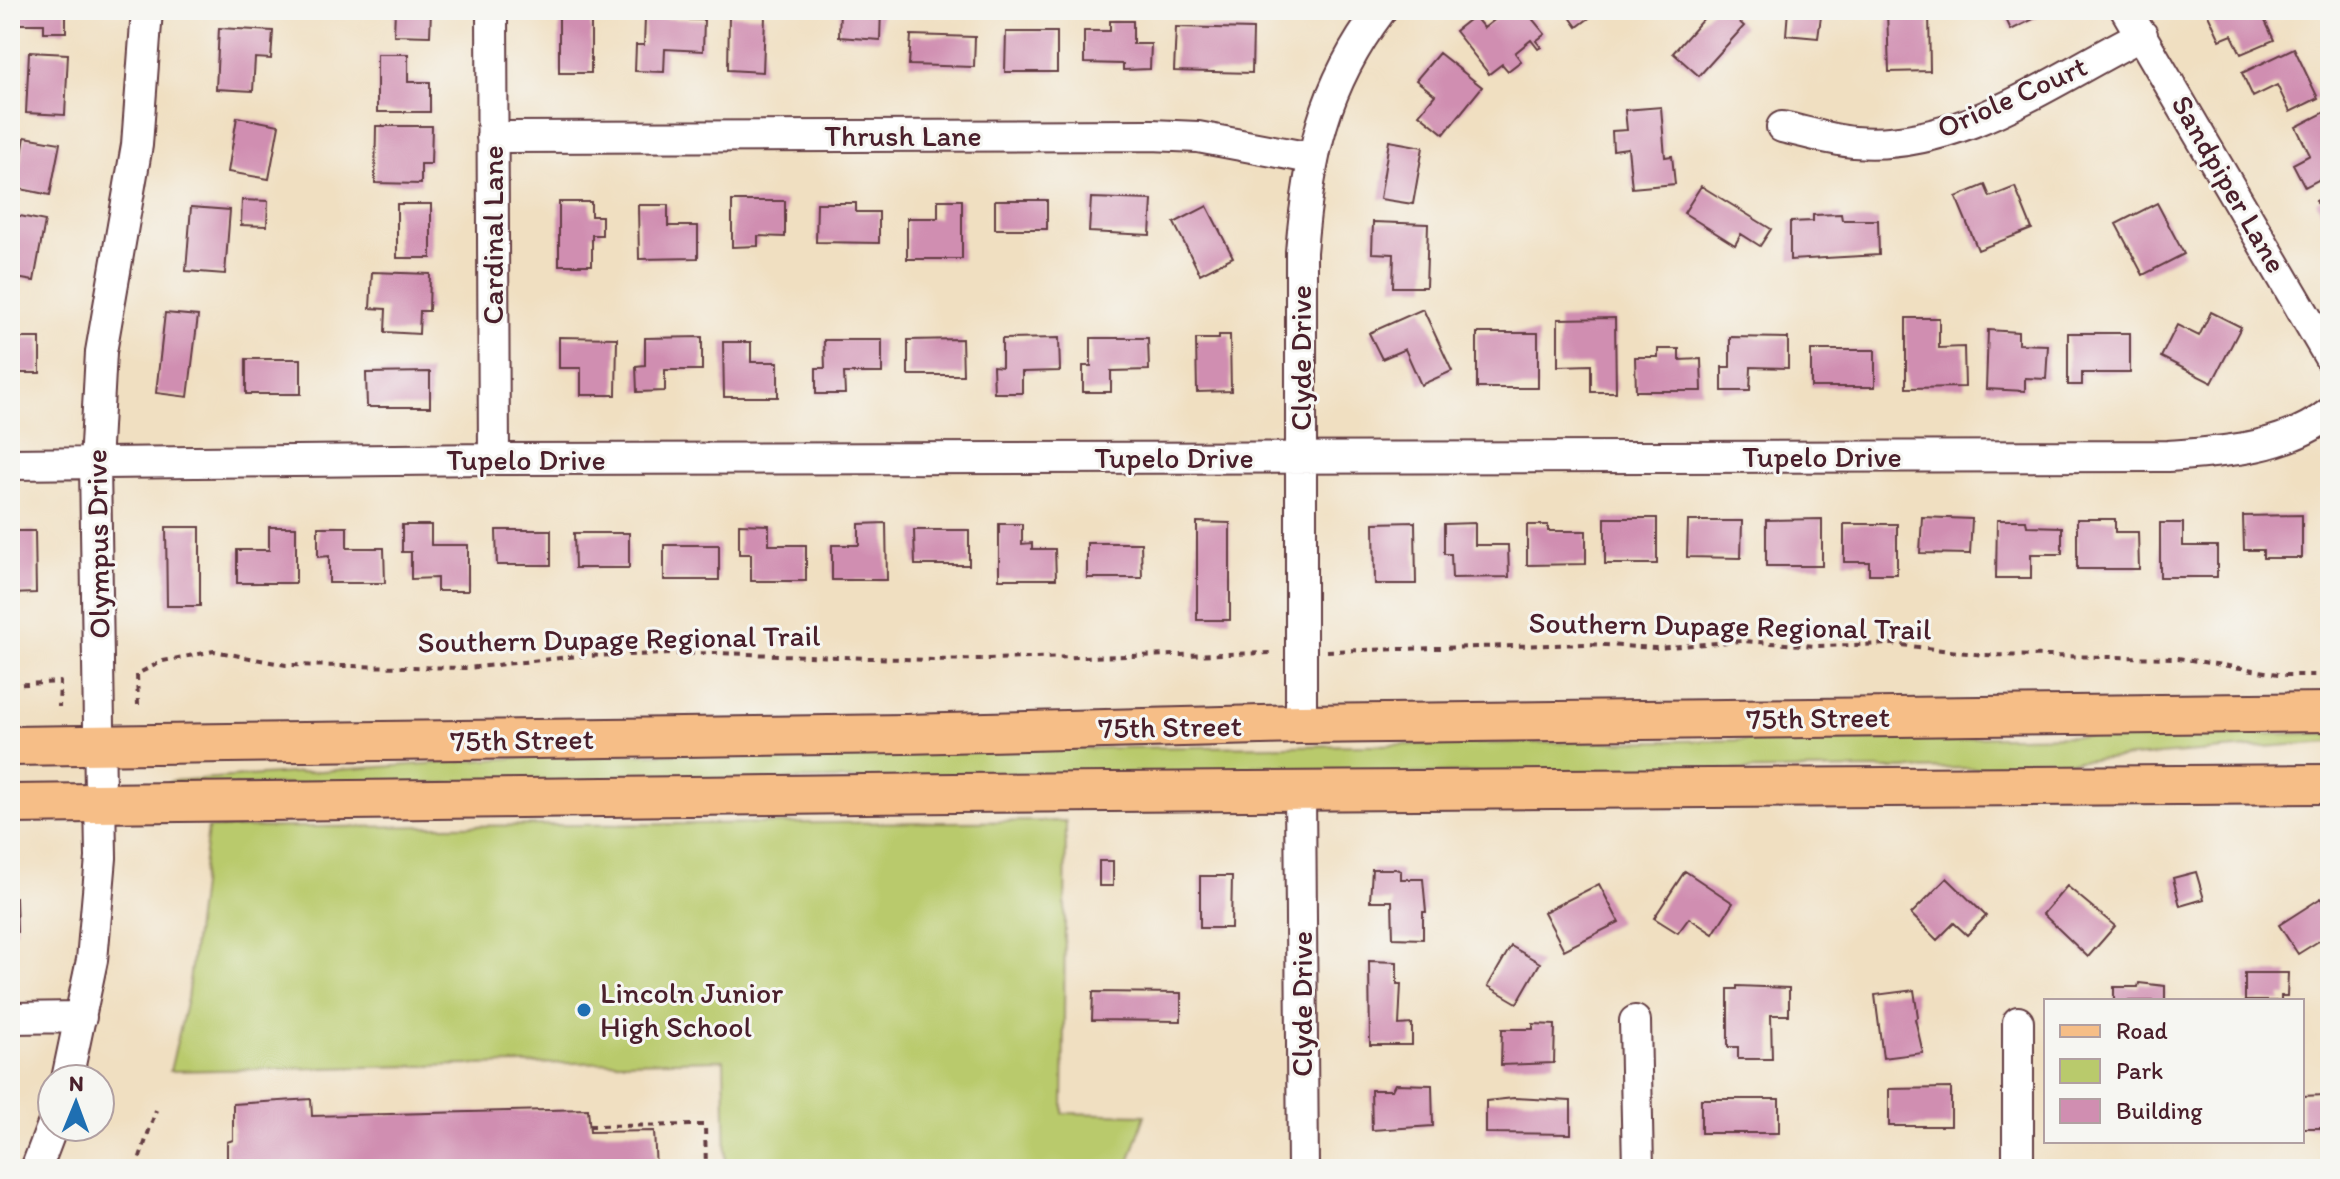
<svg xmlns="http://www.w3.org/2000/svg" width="2340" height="1179" font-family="Itim,sans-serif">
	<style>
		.green { fill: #b9ca6c; stroke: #82744c; stroke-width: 2 }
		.building { fill: #d08eb1 }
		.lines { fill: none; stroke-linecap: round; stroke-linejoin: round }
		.minor-casing { stroke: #633c42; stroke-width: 34 }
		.major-casing { stroke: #633c42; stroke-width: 42 }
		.path { stroke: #633c42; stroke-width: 4; stroke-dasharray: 6 6; stroke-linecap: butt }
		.minor { stroke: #fff; stroke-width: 30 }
		.major { stroke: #f6be87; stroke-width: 38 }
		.poi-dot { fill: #1f6fb2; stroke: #f6f6f2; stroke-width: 3 }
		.labels { text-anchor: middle; stroke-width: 6; stroke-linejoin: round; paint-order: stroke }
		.street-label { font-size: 30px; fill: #4a1f2b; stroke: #f6f6f2 }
		.poi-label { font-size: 30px; fill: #4a1f2b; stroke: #f6f6f2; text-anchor: start }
	</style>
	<rect width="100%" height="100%" fill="#f6f6f2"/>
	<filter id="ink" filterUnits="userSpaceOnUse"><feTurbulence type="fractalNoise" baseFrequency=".0125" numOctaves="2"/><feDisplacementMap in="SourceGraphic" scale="16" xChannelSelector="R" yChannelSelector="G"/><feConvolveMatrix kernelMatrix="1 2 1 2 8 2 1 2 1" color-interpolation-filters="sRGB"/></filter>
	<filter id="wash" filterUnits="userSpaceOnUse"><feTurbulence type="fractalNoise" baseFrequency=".006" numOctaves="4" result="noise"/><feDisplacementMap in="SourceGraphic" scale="32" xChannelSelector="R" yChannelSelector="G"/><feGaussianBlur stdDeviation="1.8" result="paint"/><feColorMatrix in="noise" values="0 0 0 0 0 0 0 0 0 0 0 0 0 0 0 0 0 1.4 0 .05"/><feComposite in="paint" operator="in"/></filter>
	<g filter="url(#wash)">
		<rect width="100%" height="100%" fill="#f0dfc1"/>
		<!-- green -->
		<path class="green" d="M2330 733V742L1988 768 164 786 171 781 558 755Z
			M1066 821 1063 1113 1145 1115 1127 1169H726L724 1060 170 1071 187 999 208 828Z"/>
		<g id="blocks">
			<!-- building -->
			<path class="building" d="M15 10H66V32H44V24H15Z
				M395 10H431L430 36 394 35Z
				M559 10H591V73H559Z
				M840 10H881L880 40 839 37Z
				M1507 10H1525L1545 34 1536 41 1541 47 1538 49 1531 40 1515 53 1521 61 1508 71 1502 64 1489 74 1455 31 1474 16 1484 28Z
				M1565 10H1600L1577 27Z
				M1711 10H1726L1744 26 1699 76 1673 53Z
				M1788 10H1849L1848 18 1821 16 1818 38 1786 35Z
				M1887 10H1929L1930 71 1889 72Z
				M2002 10H2044L2046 13 2011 30Z
				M2206 10H2260L2274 40 2241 54 2232 35 2220 40Z
				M729 15 765 16 763 72 728 70Z
				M645 18 704 20 703 51 665 49 664 72 635 71 636 45H644Z
				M1110 21H1133V44H1151L1150 69 1123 70V64L1084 63V31H1110Z
				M1176 27 1253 29 1252 73 1174 71Z
				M219 28 273 31 271 59 255 58 253 91 216 89Z
				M1006 32H1057V72H1005Z
				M911 35 975 37 974 67 909 65Z
				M2294 48 2318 98 2290 112 2277 85 2253 97 2242 73Z
				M29 52 68 54 65 115 26 113Z
				M1439 53 1482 87 1444 134 1419 114 1435 95 1416 80Z
				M377 54H408V82H430V112H377Z
				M1661 107 1665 157 1672 156 1675 184 1632 188 1628 148 1613 150 1612 131 1627 130 1625 110Z
				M2327 111 2330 174 2305 187 2293 164 2310 155 2296 127Z
				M237 117 279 125 269 179 228 172Z
				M376 126H432L431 164H421V184L375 183Z
				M25 137 60 143 50 195 16 188Z
				M1389 141 1423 147 1413 204 1380 199Z
				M1985 185 1990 197 2015 187 2032 229 1978 250 1956 197Z
				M1701 186 1771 229 1760 246 1741 234 1735 245 1684 213Z
				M2330 194V222L2327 223 2316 201Z
				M1091 198 1152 200 1150 235 1089 232Z
				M242 200 268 201 267 226 241 225Z
				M938 200H962V259H907V218H938Z
				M995 200H1047V229H995Z
				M732 201H785V237L758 236V246L732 247Z
				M559 202H591V216H602V235H592V265H559Z
				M817 203H856V212H879V243L816 242Z
				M2157 203 2184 254 2143 275 2116 224Z
				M397 204H431V258H397Z
				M638 205H668V226H698V258L639 259Z
				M1207 206 1233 257 1200 274 1174 223Z
				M191 207 230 210 225 274 186 271Z
				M10 214 45 221 34 281 10 277Z
				M1841 214 1842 220H1878L1879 255 1790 260V222L1813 221V215Z
				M1373 222 1428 224 1426 287H1393L1394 254 1372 253Z
				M372 272 430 274 429 311H420L419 334 385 332 386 309 370 308Z
				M1423 309 1452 371 1421 385 1405 349 1382 359 1369 333Z
				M2211 312 2241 327 2212 383 2161 357 2177 325 2199 336Z
				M165 313 198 316 188 397 156 393Z
				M1615 318 1616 392H1591V365L1558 366V319Z
				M1906 318H1939V348L1964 347 1965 387 1906 388Z
				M1988 330 2018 332V344L2048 345 2046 379 2025 378V391L1986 389Z
				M1477 333H1538V388H1477Z
				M2068 333H2130V373H2082V385H2068Z
				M1219 335H1230L1231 391 1197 392 1196 339H1219Z
				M559 337 617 338 616 395H581V368H559Z
				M702 337V370H665V391L637 392 636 366 645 365V338Z
				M1730 337 1788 338V368L1751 367 1750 391H1722V367H1730Z
				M10 338H40V373H10Z
				M1059 338 1060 371 1022 372V393H994L993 366 1002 367V339Z
				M1091 338H1148L1149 370 1111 371V392H1083V366H1091Z
				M962 339 963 375H908V340Z
				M824 340H882V373H844L845 394H816V368H825Z
				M723 342H751V362H778V397H724Z
				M1658 349H1679V360L1701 359 1702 391H1636L1635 357H1658Z
				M1811 350H1875V387H1811Z
				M246 359H301V394H246Z
				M430 372V407H367L366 373Z
				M2302 515V558H2263V550H2244L2243 516Z
				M1922 517 1972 519 1970 554 1920 553Z
				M1605 518H1657V564H1605Z
				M1822 519V566H1766V520Z
				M2077 519H2115V532H2138L2139 569H2077Z
				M1997 520H2026L2027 526 2062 527V554H2031V578H1996Z
				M1688 521H1742L1741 558 1687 557Z
				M1197 522 1230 523V620H1197Z
				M1415 522 1416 584H1375L1374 523Z
				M886 523 887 580H832V545H859V524Z
				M1475 523V545H1508L1509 577 1452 578 1451 554H1444V524Z
				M2160 523H2183V546H2217V577H2160Z
				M739 524 769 525V545H806V581H751V554H739Z
				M999 524H1022V544L1032 543V549H1055L1056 579H999Z
				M1844 524H1897V574H1869V562H1844Z
				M402 525H431V545H468V591H437V578L411 579V552H402Z
				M1527 525H1548V531H1586V564L1527 565Z
				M166 527H200V606H167Z
				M269 527H296V583H237V550H269Z
				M318 527H347V548H384L385 583H329V556L318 557Z
				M496 530H551V565H497Z
				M914 530H969V565H915Z
				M10 531H35L36 593 10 594Z
				M574 533H629V568H575Z
				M1087 543H1141L1142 578H1087Z
				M664 545H719V580H664Z
				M1099 861H1113V886H1099Z
				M1372 869H1396L1401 871V879H1423L1426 912H1423V939L1393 938 1392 901H1370Z
				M1685 871 1733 903 1713 934 1689 918 1678 933 1654 918Z
				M2196 872 2204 899 2180 906 2173 878Z
				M1200 876H1232L1231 928H1200Z
				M1947 878 1986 916 1967 935 1954 923 1937 940 1911 914Z
				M1599 884 1619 922 1564 950 1544 912Z
				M2067 886 2115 926 2088 957 2043 914Z
				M10 898H16L17 932H10Z
				M2321 898 2330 911V934L2298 954 2279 925Z
				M1511 946 1540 963 1517 1003 1488 986Z
				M1369 961 1397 962V984H1401L1399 1025 1412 1024V1045H1370Z
				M2245 973H2288L2287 996H2281V1001H2245Z
				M2139 983 2165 986V1001H2114V987H2138Z
				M1737 986 1789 988V1015H1771L1772 1059H1738V1047H1728V989H1737Z
				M1914 990 1918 1017 1915 1019 1923 1053 1883 1058 1875 995Z
				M1093 992 1181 993V1021L1092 1020Z
				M1533 1024 1555 1025 1554 1063 1501 1065 1502 1029H1533Z
				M1395 1084 1432 1085 1433 1126 1372 1130 1371 1090H1392Z
				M1951 1088V1126H1889V1089Z
				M2324 1095V1100H2330V1128H2302V1096Z
				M1514 1098 1571 1101V1134L1486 1133V1101Z
				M311 1099 312 1116 588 1109 590 1132 654 1131 656 1169H227V1142L233 1140V1104Z
				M1701 1099H1779V1133H1701Z"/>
		</g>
	</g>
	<g filter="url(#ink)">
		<use href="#blocks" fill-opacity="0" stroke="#633c42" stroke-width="2"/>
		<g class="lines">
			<!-- minor casing -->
			<g class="minor-casing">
				<path id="minor" d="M492 10 494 459
					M2126 10 2330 358
					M1782 127C1806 132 1830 140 1854 142 1959 151 2053 79 2142 35
					M492 137 1151 135 1198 137 1311 158
					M10 464 494 459 2168 456C2222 452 2286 449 2330 413
					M1301 724V252C1309 157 1322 88 1381 10
					M1300 792 1303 1169
					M10 1018 81 1017
					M1635 1021 1638 1169
					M2018 1022V1169
					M67 1079 92 960 101 858 95 464 101 352 137 145 147 10
					M36 1169 52 1127"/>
			</g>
			<!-- major casing -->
			<g class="major-casing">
				<path id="major" d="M10 746 905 734 1301 724 2330 712
					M10 804 954 793 2330 784"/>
			</g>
			<!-- path -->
			<path class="path" d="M1327 651 1588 644 1656 648 1742 641 1816 646 1893 644 1983 655 2178 658 2284 675H2330
				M10 685 60 682 59 707
				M138 705 137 674 163 661 214 651 286 665 468 668 578 656 717 653 933 660 1274 653
				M589 1126 705 1125 706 1169
				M136 1169 156 1110"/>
			<!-- minor -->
			<use href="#minor" class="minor"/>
			<!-- major -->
			<use href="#major" class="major"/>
		</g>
	</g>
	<!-- markers -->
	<circle class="poi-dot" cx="584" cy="1010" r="8"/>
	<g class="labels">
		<!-- street labels -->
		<g class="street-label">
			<text transform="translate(2012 97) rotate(-24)" y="10">Oriole Court</text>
			<text x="903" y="146">Thrush Lane</text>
			<text transform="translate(2229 184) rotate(60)" y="10">Sandpiper Lane</text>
			<text transform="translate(493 235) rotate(-90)" y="10">Cardinal Lane</text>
			<text transform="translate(1301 358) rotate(-90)" y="10">Clyde Drive</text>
			<text x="1822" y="467">Tupelo Drive</text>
			<text x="1174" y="468">Tupelo Drive</text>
			<text x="526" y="470">Tupelo Drive</text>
			<text transform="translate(98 544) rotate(-91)" y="10">Olympus Drive</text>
			<text transform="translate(1730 626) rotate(1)" y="10">Southern Dupage Regional Trail</text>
			<text transform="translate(619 639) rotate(-1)" y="10">Southern Dupage Regional Trail</text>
			<text transform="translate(1818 718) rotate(-1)" y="10">75th Street</text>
			<text transform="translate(1170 727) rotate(-1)" y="10">75th Street</text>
			<text transform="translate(522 740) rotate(-1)" y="10">75th Street</text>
			<text transform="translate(1302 1004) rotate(-90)" y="10">Clyde Drive</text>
		</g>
		<!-- poi labels -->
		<g class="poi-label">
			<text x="600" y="1003">Lincoln Junior<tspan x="600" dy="34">High School</tspan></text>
		</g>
	</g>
	<!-- margin -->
	<rect width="2340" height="1179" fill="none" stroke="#f6f6f2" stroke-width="40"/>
	<!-- legend -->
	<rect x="2044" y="999" width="260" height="144" fill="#f6f6f2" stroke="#b1a0a2" stroke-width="2"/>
	<rect x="2060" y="1025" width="40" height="12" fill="#f6be87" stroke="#b1a0a2" stroke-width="2"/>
	<text x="2116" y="1039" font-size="24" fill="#4a1f2b">Road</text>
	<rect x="2060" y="1059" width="40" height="24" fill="#b9ca6c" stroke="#b1a0a2" stroke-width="2"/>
	<text x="2116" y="1079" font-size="24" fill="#4a1f2b">Park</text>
	<rect x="2060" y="1099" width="40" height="24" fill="#d08eb1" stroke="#b1a0a2" stroke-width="2"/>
	<text x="2116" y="1119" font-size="24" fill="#4a1f2b">Building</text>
	<!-- north arrow -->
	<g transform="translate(76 1103) rotate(1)"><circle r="38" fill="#f6f6f2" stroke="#b1a0a2" stroke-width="2"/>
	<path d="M0-6L14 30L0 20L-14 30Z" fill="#1f6fb2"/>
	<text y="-12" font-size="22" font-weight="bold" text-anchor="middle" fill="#4a1f2b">N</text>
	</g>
</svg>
